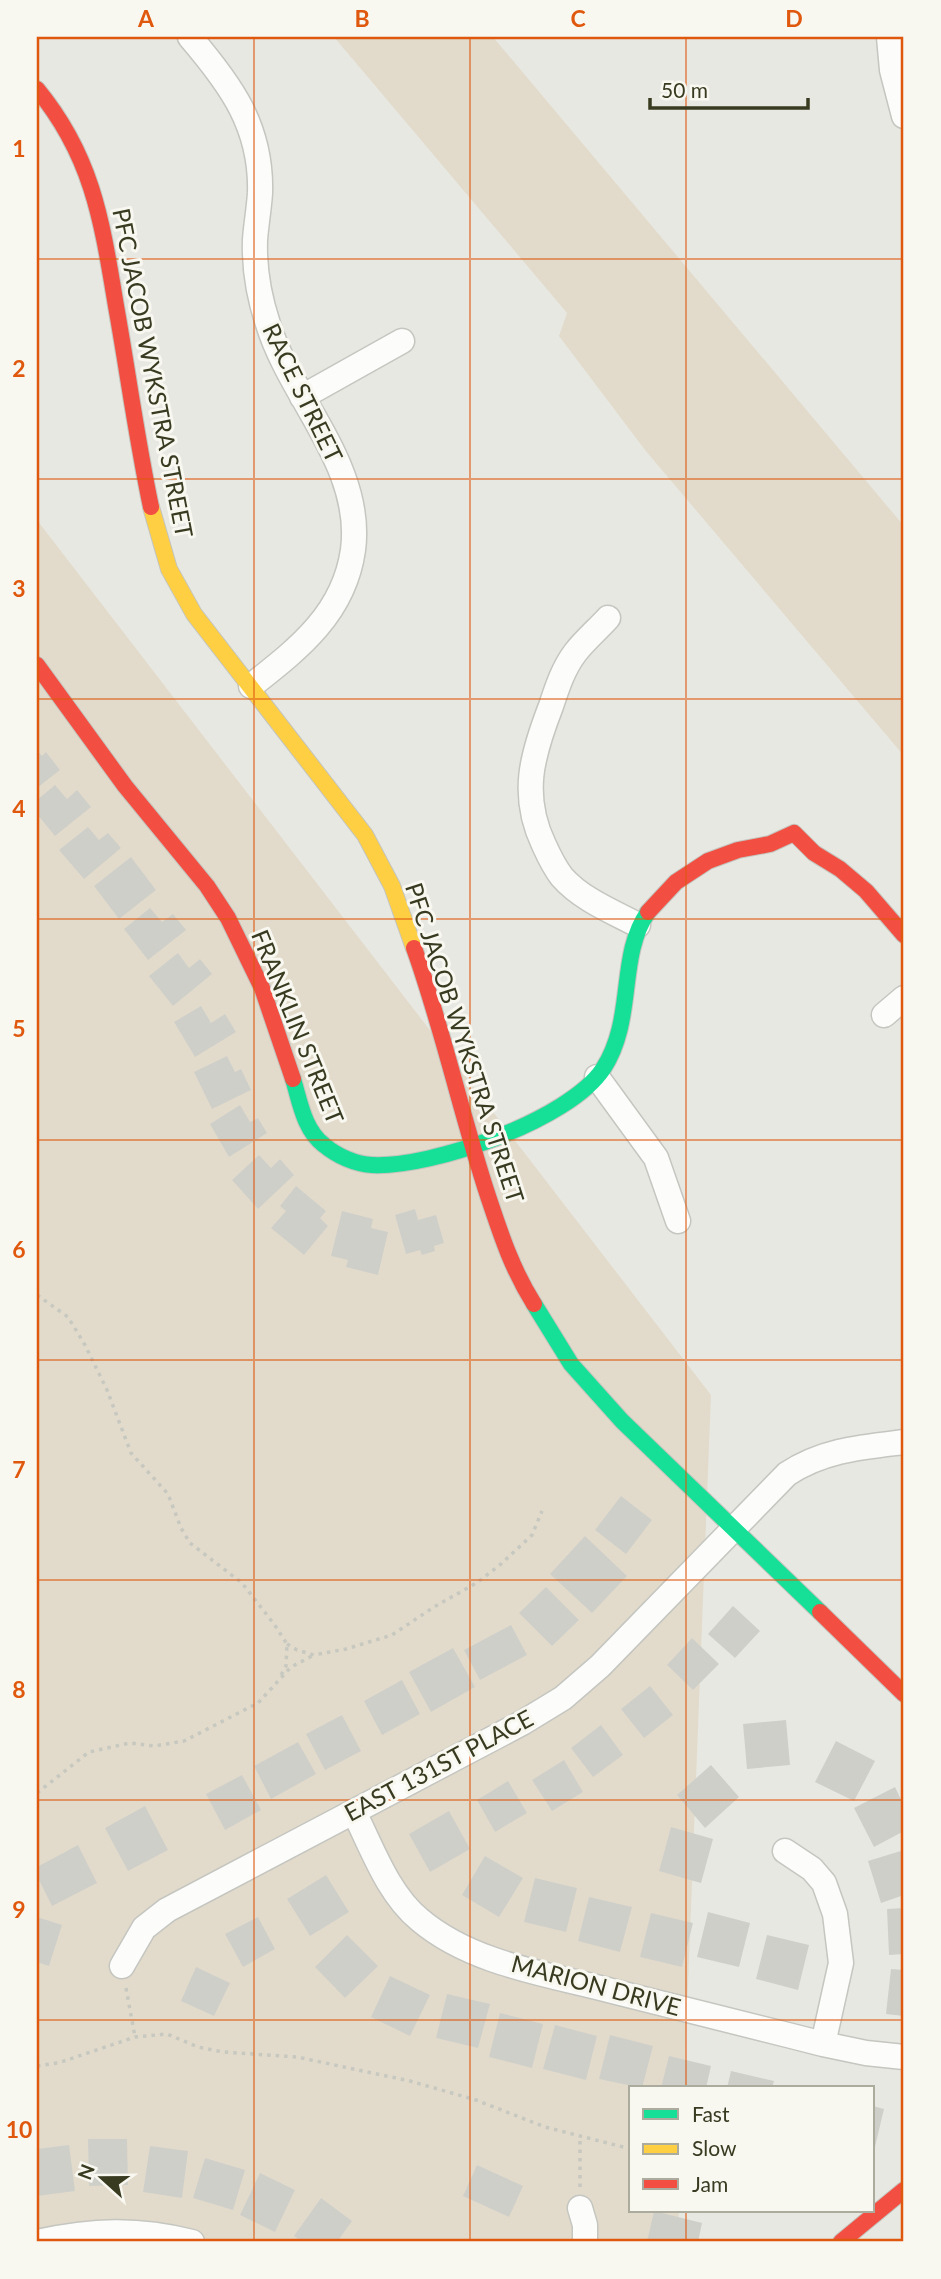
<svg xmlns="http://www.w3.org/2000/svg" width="941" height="2279" font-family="Lato,sans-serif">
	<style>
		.green { fill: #e2dbcb }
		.building { fill: #cfcfca }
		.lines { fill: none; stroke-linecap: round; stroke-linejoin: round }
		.street-casing { stroke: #c5c6c0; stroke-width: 27 }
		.fast-casing { stroke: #c4c4bd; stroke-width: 18 }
		.slow-casing { stroke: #c4c4bd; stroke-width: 18 }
		.jam-casing { stroke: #c4c4bd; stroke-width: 18 }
		.path { stroke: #c7c8c0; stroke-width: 3.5; stroke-dasharray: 3.5 5; stroke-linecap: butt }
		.street { stroke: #fcfcfb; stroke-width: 24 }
		.fast { stroke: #16e098; stroke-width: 16 }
		.slow { stroke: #ffcf43; stroke-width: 16 }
		.jam { stroke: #f24e42; stroke-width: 16 }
		.grid { fill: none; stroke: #df580d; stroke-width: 2; stroke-opacity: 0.55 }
		.labels { text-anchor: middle; stroke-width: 6; stroke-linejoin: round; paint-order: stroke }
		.street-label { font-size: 24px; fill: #383b20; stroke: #f8f7f0 }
		.neatline { fill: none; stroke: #df580d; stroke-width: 2.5 }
		.grid-label { font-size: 23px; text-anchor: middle; font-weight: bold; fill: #df580d }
	</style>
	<rect width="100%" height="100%" fill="#e8e8e3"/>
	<!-- green -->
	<path class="green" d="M334 37H493L904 526V756L645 450 559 336 567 313Z
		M37 520 711 1395 684 2088H631V2211H679L678 2242H37Z"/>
	<!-- building -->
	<path class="building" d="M37 750 42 756 46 752 60 770 37 788Z
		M55 785 67 799 77 790 91 807 55 836 37 814V800Z
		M88 827 99 840 108 833 121 848 84 879 59 850Z
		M131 857 156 890 119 919 94 886Z
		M150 908 162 922 173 914 186 930 148 960 124 929Z
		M178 953 189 968 200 959 212 974 173 1006 149 976Z
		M201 1006 211 1023 225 1014 236 1032 195 1057 174 1022Z
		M227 1056 235 1072 241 1069 251 1090 212 1109 194 1072Z
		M240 1105 250 1122 258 1118 267 1133 229 1157 210 1124Z
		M259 1155 271 1168 280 1159 294 1175 258 1209 232 1180Z
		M296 1186 326 1211 320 1218 328 1226 304 1255 271 1228 286 1211 280 1206Z
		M415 1209 418 1220 436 1215 444 1243 434 1246 435 1251 422 1255 420 1250 406 1254 395 1215Z
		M342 1211 373 1219 371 1228 388 1232 378 1275 346 1267 348 1260 331 1256Z
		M621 1496 652 1520 626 1554 595 1530Z
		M585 1536 627 1576 592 1613 550 1574Z
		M546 1587 579 1620 552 1646 519 1613Z
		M733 1606 760 1631 735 1658 708 1634Z
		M511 1625 527 1655 480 1680 464 1650Z
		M692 1638 719 1664 693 1690 667 1665Z
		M453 1648 475 1687 431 1712 409 1672Z
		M402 1680 420 1714 382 1735 364 1701Z
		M650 1686 673 1715 644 1738 621 1709Z
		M342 1715 361 1751 325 1770 306 1734Z
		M786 1720 790 1765 747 1769 743 1724Z
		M601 1725 623 1755 593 1777 571 1748Z
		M836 1741 875 1761 854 1801 815 1782Z
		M298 1742 316 1774 271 1799 254 1766Z
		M564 1760 583 1792 552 1811 532 1780Z
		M711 1765 739 1797 705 1828 677 1795Z
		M242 1775 261 1810 225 1830 206 1794Z
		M508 1781 527 1813 495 1832 477 1800Z
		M895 1787 904 1806V1831L874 1847 854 1808Z
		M145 1806 168 1850 128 1871 105 1828Z
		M449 1811 470 1849 430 1872 409 1834Z
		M671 1827 713 1839 701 1883 659 1871Z
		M78 1845 97 1883 52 1906 37 1876V1867Z
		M904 1850V1895L881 1903 868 1861Z
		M485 1856 523 1878 499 1917 462 1895Z
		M326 1875 349 1912 310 1936 287 1899Z
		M535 1878 577 1888 566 1932 524 1922Z
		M589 1897 632 1907 620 1952 578 1941Z
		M904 1908V1954L889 1955 887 1909Z
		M708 1912 750 1923 739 1967 697 1957Z
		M651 1913 693 1923 682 1967 640 1957Z
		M37 1917 62 1925 49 1966 37 1962Z
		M258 1917 275 1949 243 1967 225 1934Z
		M347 1935 378 1966 345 1998 315 1967Z
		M767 1935 809 1945 798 1990 756 1979Z
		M196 1967 230 1983 214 2016 181 2001Z
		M891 1969 904 1970V2016L886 2014Z
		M390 1976 430 1995 410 2036 371 2017Z
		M447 1994 490 2004 478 2048 436 2038Z
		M500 2013 543 2024 532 2068 489 2057Z
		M555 2025 597 2036 586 2080 543 2069Z
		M610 2035 653 2046 642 2088 599 2079Z
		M669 2056 711 2066 706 2088H661Z
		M731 2071 774 2081 772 2088H727Z
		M873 2106 884 2109 874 2151H873Z
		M88 2139H127L128 2185 89 2186Z
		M69 2145 75 2191 37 2196V2149Z
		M150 2146 188 2151 182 2198 143 2192Z
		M205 2158 245 2170 233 2210 193 2198Z
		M477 2165 523 2186 509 2217 463 2196Z
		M260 2173 295 2190 275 2232 240 2215Z
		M321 2198 352 2221 337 2242H303L294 2236Z
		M654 2211 702 2223 698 2242H647Z"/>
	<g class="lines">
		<!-- street casing -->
		<g class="street-casing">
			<path id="street" d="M190 37C231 85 262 127 260 193 259 209 256 225 255 240 254 269 259 297 268 324 291 399 364 466 353 550 344 614 298 649 251 686
				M889 37 892 70 904 116
				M302 397 402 341
				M608 618C597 630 584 641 575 653 563 669 557 688 551 706 532 755 520 795 544 845 549 856 554 867 562 877 581 899 613 912 638 925
				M884 1015 904 998
				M597 1077 656 1158 678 1221
				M354 1812C372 1848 388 1894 420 1920 472 1964 548 1974 612 1991 683 2009 753 2026 823 2044L866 2053 904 2057
				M785 1851 812 1869 824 1883 835 1914 841 1963 823 2044
				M122 1966 144 1928 167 1910 522 1723 563 1698 600 1666 787 1474C823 1450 862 1447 904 1442
				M580 2208 585 2225V2242
				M37 2242C92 2230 137 2228 192 2242"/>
		</g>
		<!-- fast casing -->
		<g class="fast-casing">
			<path id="fast" d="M293 1079C300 1102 304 1130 324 1145 337 1156 355 1164 372 1165 432 1168 569 1120 603 1069 636 1018 617 957 648 912
				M534 1304 571 1364 622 1421 820 1612"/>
		</g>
		<!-- slow casing -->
		<g class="slow-casing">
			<path id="slow" d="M151 507 169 569 194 614 365 835 392 886 414 948"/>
		</g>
		<!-- jam casing -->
		<g class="jam-casing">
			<path id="jam" d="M37 89C93 157 102 222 116 306 128 373 137 441 151 507
				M37 665 125 786 207 886 228 918 262 988 293 1079
				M648 912 676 882 708 861 738 850 770 844 794 833 814 853 840 869 866 891 904 935
				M414 948C443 1029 461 1114 488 1196 501 1235 512 1269 534 1304
				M820 1612 904 1694
				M841 2242 904 2190"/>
		</g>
		<!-- path -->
		<path class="path" d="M37 1295 68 1317 85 1345 107 1390 131 1453 168 1494 181 1528 190 1543 242 1583 274 1624 287 1644 286 1666 280 1677
			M287 1644 297 1650 314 1655 346 1649 392 1635 434 1607 478 1582 501 1564 532 1535 542 1511
			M37 1793 89 1752 130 1743 154 1746 184 1741 258 1703 291 1667 314 1655
			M126 1988 135 2037
			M37 2066 58 2063 135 2037 167 2034 198 2047 223 2052 297 2057 410 2081 476 2100 545 2127 631 2149
			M580 2187V2136"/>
		<!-- street -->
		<use href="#street" class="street"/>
		<!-- fast -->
		<use href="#fast" class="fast"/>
		<!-- slow -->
		<use href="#slow" class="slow"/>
		<!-- jam -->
		<use href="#jam" class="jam"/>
	</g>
	<!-- grid -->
	<path class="grid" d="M254 37V2242M470 37V2242M686 37V2088M37 259H904M37 479H904M37 699H904M37 919H904M37 1140H904M37 1360H904M37 1580H904M37 1800H904M37 2020H904M686 2211V2242"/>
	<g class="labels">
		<!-- street labels -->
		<g class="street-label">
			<text transform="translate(152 373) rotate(79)" y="8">PFC JACOB WYKSTRA STREET</text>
			<text transform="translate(302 393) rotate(64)" y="8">RACE STREET</text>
			<text transform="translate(297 1027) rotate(68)" y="8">FRANKLIN STREET</text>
			<text transform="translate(464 1043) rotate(72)" y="8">PFC JACOB WYKSTRA STREET</text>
			<text transform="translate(439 1766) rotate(-28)" y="8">EAST 131ST PLACE</text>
			<text transform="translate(596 1986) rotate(15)" y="8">MARION DRIVE</text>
		</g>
	</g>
	<!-- border -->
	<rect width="941" height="2279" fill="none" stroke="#f8f7f0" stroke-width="77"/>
	<!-- legend -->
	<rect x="629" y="2086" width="245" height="126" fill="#f8f7f0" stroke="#abac9d" stroke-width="2"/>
	<rect x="643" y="2109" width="35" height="10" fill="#16e098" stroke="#abac9d" stroke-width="2"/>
	<text x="692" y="2122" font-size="21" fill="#383b20">Fast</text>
	<rect x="643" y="2144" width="35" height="10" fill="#ffcf43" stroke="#abac9d" stroke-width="2"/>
	<text x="692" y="2156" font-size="21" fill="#383b20">Slow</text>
	<rect x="643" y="2179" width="35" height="10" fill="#f24e42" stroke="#abac9d" stroke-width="2"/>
	<text x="692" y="2192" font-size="21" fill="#383b20">Jam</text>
	<!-- north arrow -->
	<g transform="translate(102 2178) rotate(291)" stroke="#f8f7f0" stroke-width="5" paint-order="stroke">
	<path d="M0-5L12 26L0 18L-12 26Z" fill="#383b20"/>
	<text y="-10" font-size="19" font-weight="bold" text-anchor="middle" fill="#383b20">N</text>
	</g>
	<!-- scale -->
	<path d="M650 98v10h158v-10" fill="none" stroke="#383b20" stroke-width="3.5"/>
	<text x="661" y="98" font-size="21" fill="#383b20" stroke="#f8f7f0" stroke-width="5" paint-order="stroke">50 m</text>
	<rect x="38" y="38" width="864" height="2202" class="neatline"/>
	<g class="grid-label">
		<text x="146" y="27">A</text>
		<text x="362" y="27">B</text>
		<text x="578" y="27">C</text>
		<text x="794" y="27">D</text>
		<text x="19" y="157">1</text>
		<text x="19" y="377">2</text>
		<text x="19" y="597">3</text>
		<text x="19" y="817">4</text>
		<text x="19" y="1037">5</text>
		<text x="19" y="1258">6</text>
		<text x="19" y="1478">7</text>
		<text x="19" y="1698">8</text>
		<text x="19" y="1918">9</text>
		<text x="19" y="2138">10</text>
	</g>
</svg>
